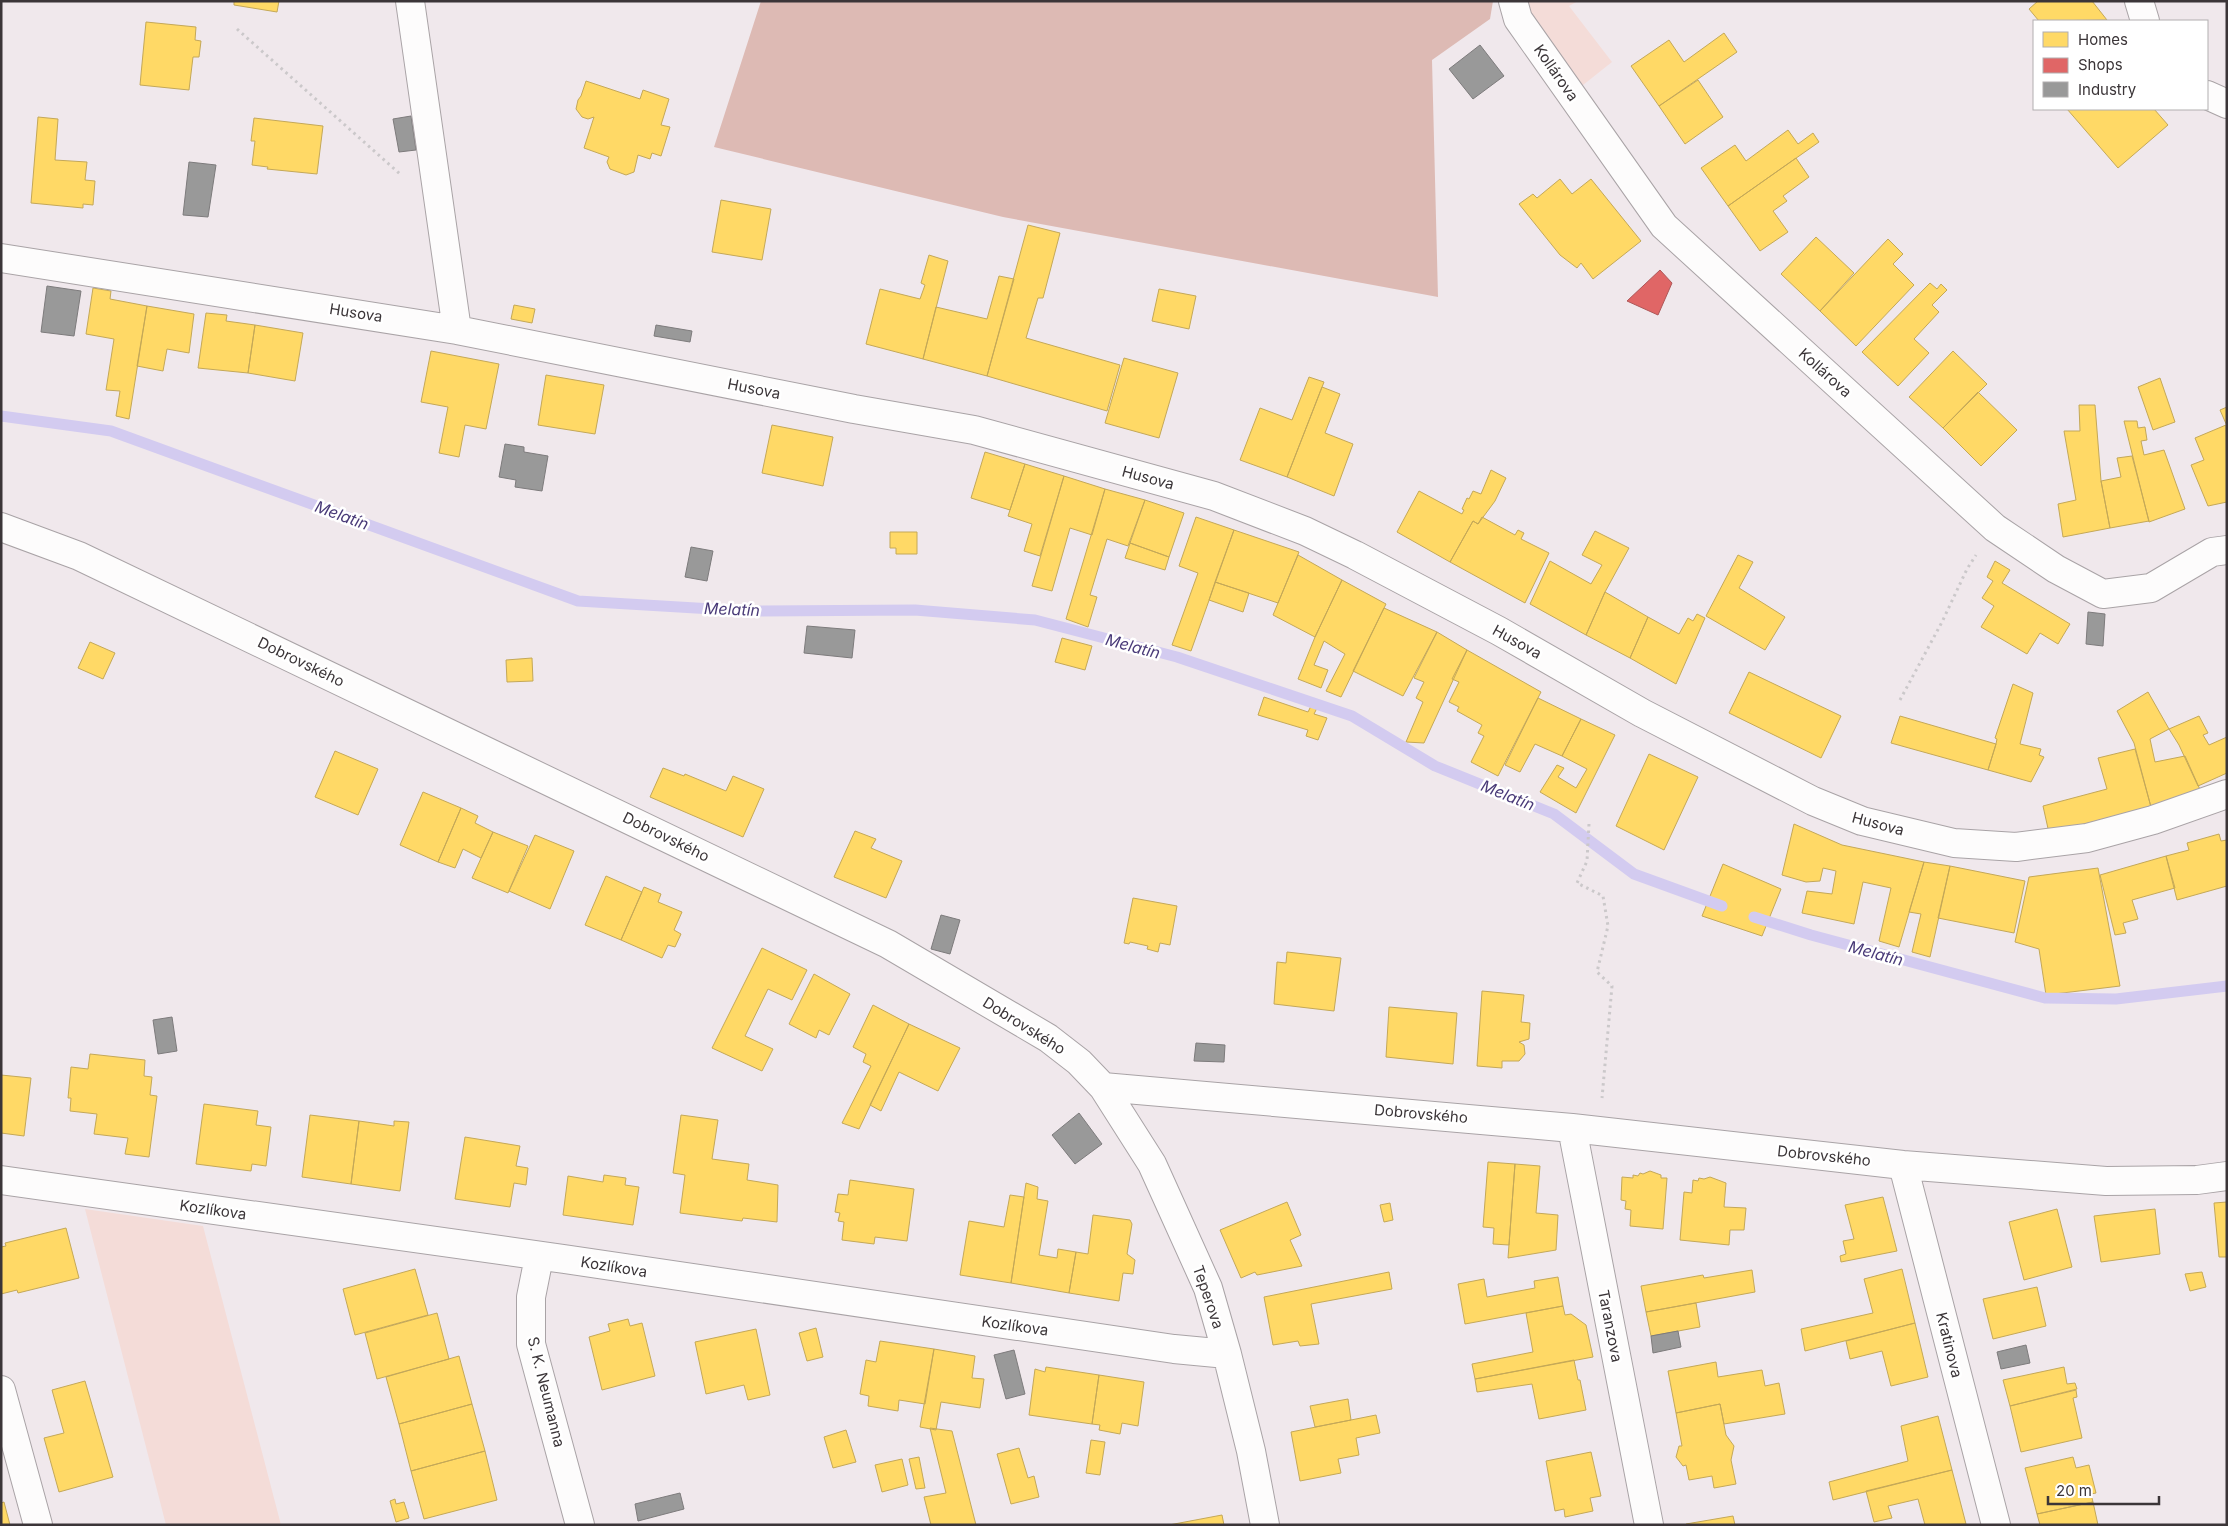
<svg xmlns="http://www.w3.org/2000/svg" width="2228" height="1526" font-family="Inter,sans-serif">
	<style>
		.green { fill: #f4dcd8 }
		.forest { fill: #ddbab4 }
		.homes { fill: #ffd966; stroke: #c4a858 }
		.shops { fill: #e06666; stroke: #ae5758 }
		.industry { fill: #999; stroke: #7d7b7c }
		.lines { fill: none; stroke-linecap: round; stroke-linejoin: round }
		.stream { stroke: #d3cbf0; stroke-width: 11 }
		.minor-casing { stroke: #a9a3a6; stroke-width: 30 }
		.path { stroke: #cbc8ca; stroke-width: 3; stroke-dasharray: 2.5 4; stroke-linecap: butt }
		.minor { stroke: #fdfcfc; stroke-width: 28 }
		.labels { text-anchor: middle; stroke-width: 5; stroke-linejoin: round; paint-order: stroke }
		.street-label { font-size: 15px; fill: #3b3538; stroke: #fff }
		.water-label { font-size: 16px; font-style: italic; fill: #493a78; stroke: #fff }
	</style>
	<rect width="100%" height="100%" fill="#f0e8ec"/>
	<!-- green -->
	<path class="green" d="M1527 1H1578L1569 6 1612 62 1578 89 1529 9Z
		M85 1209 203 1226 281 1525H166Z"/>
	<!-- forest -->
	<path class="forest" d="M761 1H1493L1490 19 1432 60 1438 297 1003 217 714 147Z"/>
	<!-- homes -->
	<path class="homes" d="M234 1H279L277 12 234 5Z
		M2038 1H2092L2107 20 2039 21 2029 9Z
		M146 22 196 27 195 40 201 41 199 57H193L189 90 140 85Z
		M1724 33 1737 52 1659 106 1631 66 1669 40 1684 62Z
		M1698 80 1723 117 1685 144 1659 106Z
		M586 81 640 99 643 90 669 99 661 125 670 127 661 156 652 153 650 159 638 155 634 172 626 175 610 169 607 162 609 157 584 148 594 117 588 119 582 117 576 109 578 100 581 96Z
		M2067 109H2154L2168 125 2118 168Z
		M38 117 58 119 55 160 87 162 85 180 95 181 93 205 83 204V208L31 203Z
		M254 118 323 126 317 174 267 169 268 167 252 165 255 141H251Z
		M1788 130 1798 144 1813 133 1819 142 1728 206 1701 168 1735 145 1746 161Z
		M1796 158 1809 177 1783 196 1787 201 1773 211 1788 232 1760 251 1728 206Z
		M1560 179 1572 194 1591 179 1641 241 1593 279 1581 263 1577 268 1560 255 1519 204 1533 194 1537 198Z
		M721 200 771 209 762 260 712 252Z
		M1028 225 1060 233 1043 298H1038L1026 338 1120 365 1107 411 987 376Z
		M1816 237 1854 273 1820 311 1781 274Z
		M1888 239 1903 254 1893 264 1914 285 1856 346 1820 311Z
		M929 255 948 261 923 359 866 344 880 289 920 299 925 285 921 283Z
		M999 276 1014 279 987 376 923 359 936 307 987 319Z
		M1930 283 1937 289 1941 284 1947 290 1932 305 1939 312 1914 339 1929 353 1898 386 1862 352Z
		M93 288 111 291 110 299 147 306 129 419 116 416 120 391 106 390 114 339 86 334Z
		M1159 289 1196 296 1189 329 1152 321Z
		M514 305 535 309 532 323 511 319Z
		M147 306 194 314 189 353 167 349 163 371 137 366Z
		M206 313 227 315 226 321 255 325 248 373 198 368Z
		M255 325 303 333 295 381 248 373Z
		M431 351 499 364 486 429 465 425 459 457 439 453 448 407 421 402Z
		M1953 351 1987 384 1943 428 1909 397Z
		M1124 358 1178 373 1159 438 1105 423Z
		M546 375 604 385 595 434 538 425Z
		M1309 377 1324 382 1287 477 1240 460 1260 408 1292 420Z
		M2160 378 2175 422 2153 430 2138 387Z
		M1322 387 1340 394 1325 433 1353 444 1334 496 1287 477Z
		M1978 392 2017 430 1981 466 1943 428Z
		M2079 405H2095L2101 481 2110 528 2063 537 2058 504 2076 500 2064 431H2080Z
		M2227 407V426L2220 410Z
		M2124 421H2137L2138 428 2145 427 2147 440 2141 441 2144 455 2164 450 2185 509 2149 522Z
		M772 425 833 437 823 486 762 473Z
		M2226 425 2227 502 2208 506 2191 465 2204 460 2195 438Z
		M985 452 1025 464 1010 510 971 498Z
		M2132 456 2149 521 2110 528 2101 481 2121 477 2117 458Z
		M1025 464 1064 476 1040 556 1024 551 1032 524 1008 516Z
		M1491 470 1506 478 1495 501 1478 524 1473 521 1450 562 1397 532 1419 491 1462 514 1464 510 1462 509 1467 498 1469 499 1473 491 1481 494Z
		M1064 476 1105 489 1092 535 1070 528 1052 591 1032 586Z
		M1105 489 1145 500 1128 546 1107 539 1090 595 1097 597 1088 627 1066 619Z
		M1145 500 1184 513 1169 557 1130 543Z
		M1196 517 1234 530 1191 651 1172 645 1198 573 1179 566Z
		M1482 517 1515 535 1518 530 1524 533 1521 539 1549 553 1525 603 1450 562 1473 521 1478 524Z
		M1234 530 1299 552 1278 603 1215 582Z
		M1595 531 1629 548 1605 592 1586 635 1530 604 1550 561 1591 584 1602 565 1582 555Z
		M890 532H917V554H896V548H890Z
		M1130 543 1169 557 1165 570 1125 558Z
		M1298 555 1342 580 1315 637 1273 615Z
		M1738 555 1753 562 1739 588 1785 617 1765 650 1706 616Z
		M1995 561 2010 570 2002 583 2070 624 2058 644 2040 633 2027 654 1981 627 1994 606 1982 598 1993 581 1987 577Z
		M1342 580 1386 604 1341 697 1326 691 1345 654 1324 641 1314 665 1328 670 1321 688 1298 679 1315 637Z
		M1215 582 1249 593 1243 612 1209 600Z
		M1605 592 1648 617 1630 658 1586 635Z
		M1384 608 1437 632 1403 696 1353 671Z
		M1697 614 1705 618 1676 684 1630 658 1648 617 1679 634 1688 618 1693 621Z
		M1437 632 1467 650 1424 743 1406 742 1423 702 1416 698 1424 682 1414 678Z
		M1062 638 1092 646 1085 670 1055 662Z
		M90 642 115 653 103 679 78 668Z
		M1467 650 1541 692 1498 776 1471 762 1484 736 1478 733 1482 725 1457 711 1459 707 1449 702 1459 682 1452 679Z
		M532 658 533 681 507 682 506 660Z
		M1749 672 1841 716 1821 758 1729 713Z
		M2013 684 2033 693 2020 744 2041 749 2039 755 2044 757 2031 782 1988 770 1996 744 1997 739 1995 738Z
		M2148 692 2169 729 2150 739 2155 762 2185 756 2202 794 2151 807 2134 743 2117 711Z
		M1264 697 1308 712 1311 706 1317 708 1314 714 1327 718 1318 740 1306 736 1308 730 1258 715Z
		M1538 698 1581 719 1562 756 1535 744 1520 772 1505 765Z
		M1900 716 1996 744 1988 770 1891 743Z
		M2199 716 2208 733 2203 735 2209 745 2227 737V773L2198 786 2179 745 2169 729Z
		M1581 719 1615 735 1576 813 1540 792 1557 765 1564 768 1558 777 1576 788 1587 769 1562 756Z
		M2135 749 2151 807 2049 833 2043 806 2107 789 2098 758Z
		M335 751 378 769 358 815 315 797Z
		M1649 754 1698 777 1664 850 1616 826Z
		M663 768 684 776 685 774 726 791 733 776 764 789 743 837 650 797Z
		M423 792 461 808 438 862 400 845Z
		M461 808 478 816 475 823 493 832 481 858 463 849 455 868 438 862Z
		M1794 824 1842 845 1924 862 1899 947 1879 941 1891 888 1863 882 1854 924 1802 913 1807 891 1832 894 1836 871 1823 868 1820 881 1806 882 1782 875Z
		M855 831 876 839 871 848 902 861 886 898 834 877Z
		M493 832 528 846 508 893 472 878Z
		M2219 834 2221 841 2227 840V886L2177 900 2166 856 2189 850 2187 843Z
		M535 835 574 851 550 909 509 891Z
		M2166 856 2175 888 2132 900 2138 919 2123 923 2126 933 2115 935 2100 875Z
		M1924 862 1950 866 1930 957 1912 952 1921 914 1909 912Z
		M1723 864 1781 889 1762 936 1702 916Z
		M1950 866 2025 881 2014 933 1938 918Z
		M2098 868 2120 986 2046 995 2039 949 2015 942 2029 877Z
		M606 876 642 892 621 940 585 925Z
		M644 887 661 894 658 902 682 912 674 930 681 934 675 947 668 945 662 958 621 940Z
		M1133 898 1177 906 1170 945 1160 943 1158 952 1147 949 1148 946 1130 942 1129 944 1124 943Z
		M762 948 807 970 792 1000 768 989 745 1036 773 1049 762 1071 712 1048Z
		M1287 952 1341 958 1334 1011 1274 1004 1277 962 1286 963Z
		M814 974 850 994 829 1035 819 1030 816 1038 789 1024Z
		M1482 991 1524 995 1521 1022 1530 1023 1529 1039 1519 1042 1524 1045 1525 1054 1519 1061H1502V1068L1477 1066Z
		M873 1005 909 1024 859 1129 842 1123 871 1066 863 1062 866 1054 853 1047Z
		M1389 1007 1457 1013 1453 1064 1386 1057Z
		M909 1024 960 1048 938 1091 899 1072 881 1111 870 1105Z
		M90 1054 145 1060 144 1076 152 1077 150 1095 157 1096 149 1157 125 1154 128 1138 94 1134 97 1114 70 1111 71 1098H68L71 1067 88 1069Z
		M1 1075 31 1078 24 1136 1 1133Z
		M204 1104 258 1111 256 1125 271 1127 266 1166 252 1164 251 1171 196 1164Z
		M310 1115 359 1121 351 1184 302 1177Z
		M681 1115 718 1120 712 1159 749 1164 747 1180 778 1185 777 1222 743 1218 742 1221 680 1213 685 1175 673 1173Z
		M359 1121 394 1126V1121L409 1122 400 1191 351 1184Z
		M465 1137 520 1146 516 1166 528 1168 526 1185 514 1183 510 1207 455 1199Z
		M1488 1162 1515 1164 1509 1245 1493 1244 1494 1228 1483 1227Z
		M1515 1164 1540 1166 1536 1213 1558 1215 1556 1250 1508 1258Z
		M1650 1171 1661 1175V1178H1667L1663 1229 1630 1226 1631 1210 1625 1209 1626 1201 1621 1200 1622 1177 1633 1178V1175L1638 1176 1640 1173 1643 1174Z
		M604 1175 626 1178 625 1185 639 1187 633 1225 563 1215 568 1176 603 1182Z
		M1710 1177 1726 1183 1724 1207 1746 1208 1744 1230H1730L1729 1245 1680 1240 1684 1192 1692 1193 1693 1180 1698 1181 1699 1178 1704 1179Z
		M850 1180 914 1189 907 1241 875 1237 874 1244 842 1240 844 1222 838 1221 840 1213 835 1212 838 1194 848 1195Z
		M1026 1183 1038 1187 1037 1199 1048 1201 1039 1255 1057 1258 1058 1249 1076 1252 1069 1293 1011 1283Z
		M1010 1195 1024 1197 1011 1283 960 1275 969 1221 1004 1227Z
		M1883 1197 1897 1251 1841 1262 1840 1256 1846 1254 1843 1241 1854 1239 1845 1205Z
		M1287 1202 1301 1235 1290 1240 1302 1266 1257 1275 1255 1272 1241 1278 1220 1230Z
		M2227 1202V1257H2219L2214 1203Z
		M1390 1203 1393 1220 1384 1222 1380 1205Z
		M2057 1209 2072 1267 2024 1280 2009 1222Z
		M2155 1209 2160 1254 2101 1262 2094 1216Z
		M1093 1215 1130 1220 1132 1224 1127 1254 1135 1260 1133 1274 1123 1273 1119 1301 1069 1293 1076 1252 1088 1254Z
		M66 1228 79 1278 18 1293 17 1290 1 1294V1247L6 1246 5 1243Z
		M415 1269 428 1315 355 1335 343 1289Z
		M1902 1269 1915 1323 1805 1351 1801 1329 1873 1313 1864 1279Z
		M1752 1270 1755 1292 1646 1312 1641 1286 1703 1275 1704 1278Z
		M1389 1272 1392 1289 1311 1304 1319 1344 1300 1346 1298 1341 1273 1345 1264 1297Z
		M2202 1272 2206 1287 2190 1291 2185 1274Z
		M1558 1277 1563 1306 1465 1324 1458 1284 1484 1279 1487 1297 1535 1288 1534 1281Z
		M2037 1287 2046 1326 1993 1339 1983 1299Z
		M1696 1303 1700 1327 1651 1336 1646 1312Z
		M1563 1306 1565 1315 1571 1314 1586 1325 1593 1357 1475 1379 1472 1364 1533 1352 1526 1313Z
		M437 1313 449 1359 377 1379 365 1333Z
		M628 1319 630 1326 642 1323 655 1376 602 1390 589 1337 610 1331 608 1324Z
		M1915 1323 1928 1377 1891 1386 1882 1351 1850 1359 1846 1341Z
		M816 1328 823 1357 807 1361 799 1333Z
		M756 1329 770 1395 748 1400 744 1385 706 1394 695 1342Z
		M880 1341 934 1349 925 1404 899 1400 898 1411 868 1406 869 1396 860 1394 866 1360 876 1362Z
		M934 1349 975 1356 972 1378 984 1379 980 1408 941 1402 936 1430 920 1427Z
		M459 1356 472 1404 399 1424 386 1377Z
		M1574 1360 1578 1380H1580L1586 1410 1539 1419 1532 1384 1477 1392 1475 1379Z
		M1716 1362 1718 1377 1762 1370 1765 1386 1779 1383 1785 1414 1724 1424 1720 1404 1676 1413 1668 1371Z
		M1046 1367 1099 1375 1092 1424 1029 1415 1035 1369 1045 1372Z
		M2064 1367 2067 1384 2075 1383 2077 1389 2010 1406 2003 1380Z
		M1099 1375 1144 1382 1138 1426 1122 1423 1120 1434 1099 1430 1100 1425 1092 1424Z
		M85 1381 113 1477 59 1492 44 1438 64 1433 52 1390Z
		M2076 1390 2077 1397 2073 1398 2082 1438 2021 1452 2010 1406Z
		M1348 1399 1351 1420 1315 1427 1310 1406Z
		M472 1404 485 1451 411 1471 399 1424Z
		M1720 1404 1726 1435 1734 1446 1731 1460 1736 1484 1714 1488 1712 1476 1689 1480 1686 1465 1683 1466 1676 1457 1679 1446H1682L1676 1413Z
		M1376 1415 1380 1433 1356 1438 1359 1455 1338 1459 1341 1473 1300 1481 1291 1432Z
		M1938 1416 1952 1470 1833 1500 1829 1482 1908 1461 1901 1426Z
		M930 1428 952 1431 976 1525H931L924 1497 946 1493Z
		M846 1430 856 1462 833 1468 824 1437Z
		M1091 1440 1105 1442 1100 1475 1086 1473Z
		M1019 1448 1028 1478 1034 1476 1039 1497 1011 1504 997 1454Z
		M485 1451 497 1500 424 1519 411 1471Z
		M1591 1452 1601 1496 1590 1498 1593 1511 1565 1517 1564 1509 1555 1511 1546 1461Z
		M919 1457 925 1488 916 1489 909 1459Z
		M2073 1457 2076 1468 2089 1465 2096 1493 2091 1494 2093 1502 2037 1514 2025 1468Z
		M902 1459 908 1485 882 1492 875 1465Z
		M1952 1470 1966 1524 1925 1525 1918 1499 1888 1506 1892 1518 1874 1522 1866 1491Z
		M395 1499 396 1504 404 1502 409 1518 396 1522 390 1501Z
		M4 1502 10 1525H1V1503Z
		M2093 1502 2098 1525H2040L2037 1514Z
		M1222 1515 1224 1525H1169Z
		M1733 1516 1735 1525H1686V1524Z"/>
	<!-- shops -->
	<path class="shops" d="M1660 270 1672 283 1658 315 1627 301Z"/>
	<!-- industry -->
	<path class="industry" d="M1480 45 1504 76 1473 99 1449 69Z
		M411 116 416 150 399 152 393 119Z
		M189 162 216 165 208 217 183 215Z
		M47 286 81 291 74 336 41 332Z
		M656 325 692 331 690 342 654 336Z
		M505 444 524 447V452L548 456 542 491 515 487 516 480 499 477Z
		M691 547 713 551 707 581 685 577Z
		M2088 612 2105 614 2103 646 2086 644Z
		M807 626 855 630 852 658 804 653Z
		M941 915 960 920 950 954 931 949Z
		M172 1017 177 1051 158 1054 153 1020Z
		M1196 1043 1225 1045 1224 1062 1194 1061Z
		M1079 1113 1102 1144 1075 1164 1052 1135Z
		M1678 1331 1681 1347 1653 1353 1651 1336Z
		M2026 1345 2030 1363 2001 1369 1997 1352Z
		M1014 1350 1025 1394 1006 1399 994 1355Z
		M680 1493 684 1509 638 1521 635 1504Z"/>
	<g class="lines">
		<!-- stream -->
		<path class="stream" d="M1 416 111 431 578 601 746 611 915 610 1035 620 1177 657 1352 716 1435 766 1554 814 1634 874 1722 906
			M1754 917 1811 935 2045 998 2116 999 2227 986"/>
		<!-- minor casing -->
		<g class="minor-casing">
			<path id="minor" d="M410 1 457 330
				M1513 1 1518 19 1664 226 1995 528 2056 569 2103 594 2151 588 2212 552 2227 550
				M2139 1 2145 21
				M2207 95 2227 104
				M1 258 457 330 854 409 974 430 1214 496 1305 531 1355 555 1499 631 1642 713 1813 801 1862 821 1954 843 2016 847 2087 838 2153 820 2227 794
				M1 527 79 556 888 944 1048 1038 1079 1062 1103 1087 1152 1164 1208 1288 1227 1354 1251 1451 1265 1525
				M1103 1087 1572 1128 1903 1165 2106 1181 2197 1180 2227 1176
				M1572 1128 1649 1525
				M1903 1165 1996 1525
				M1 1180 564 1259 1174 1349 1227 1354
				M539 1257 531 1297V1344L580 1525
				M1 1390 38 1525"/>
		</g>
		<!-- path -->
		<path class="path" d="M237 29 400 174
			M1900 700 1942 622 1967 569 1976 555
			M1589 824 1587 861 1577 883 1603 896 1608 926 1597 972 1612 986 1602 1098"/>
		<!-- minor -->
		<use href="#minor" class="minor"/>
	</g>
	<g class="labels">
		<!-- street labels -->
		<g class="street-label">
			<text transform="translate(1556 73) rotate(55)" y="5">Kollárova</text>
			<text transform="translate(356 313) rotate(9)" y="5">Husova</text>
			<text transform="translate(1825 373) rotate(42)" y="5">Kollárova</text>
			<text transform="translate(754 389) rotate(11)" y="5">Husova</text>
			<text transform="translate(1148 478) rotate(15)" y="5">Husova</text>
			<text transform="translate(1517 642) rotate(29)" y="5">Husova</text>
			<text transform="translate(301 662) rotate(26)" y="5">Dobrovského</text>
			<text transform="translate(1878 824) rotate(15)" y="5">Husova</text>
			<text transform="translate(666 837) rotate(26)" y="5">Dobrovského</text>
			<text transform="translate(1024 1026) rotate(32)" y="5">Dobrovského</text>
			<text transform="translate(1421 1114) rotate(5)" y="5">Dobrovského</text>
			<text transform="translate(1824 1156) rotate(6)" y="5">Dobrovského</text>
			<text transform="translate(213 1210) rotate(8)" y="5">Kozlíkova</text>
			<text transform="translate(614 1267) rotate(9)" y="5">Kozlíkova</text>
			<text transform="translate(1208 1297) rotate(71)" y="5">Teperova</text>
			<text transform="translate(1015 1326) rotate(8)" y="5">Kozlíkova</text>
			<text transform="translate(1610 1326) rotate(79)" y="5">Taranzova</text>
			<text transform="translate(1949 1345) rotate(76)" y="5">Kratinova</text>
			<text transform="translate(546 1392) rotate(76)" y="5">S. K. Neumanna</text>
		</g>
		<!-- water labels -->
		<g class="water-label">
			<text transform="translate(342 515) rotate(20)" y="6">Melatín</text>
			<text transform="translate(732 609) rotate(2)" y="6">Melatín</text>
			<text transform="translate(1133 646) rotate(15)" y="6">Melatín</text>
			<text transform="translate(1508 795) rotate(22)" y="6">Melatín</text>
			<text transform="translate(1876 953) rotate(15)" y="6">Melatín</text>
		</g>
	</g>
	<!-- border -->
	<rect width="2228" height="1526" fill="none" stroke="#3b3538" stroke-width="5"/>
	<!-- legend -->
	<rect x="2033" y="20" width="175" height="90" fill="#ffffff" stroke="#b1aeaf"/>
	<rect x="2043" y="32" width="25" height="15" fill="#ffd966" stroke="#b1aeaf"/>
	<text x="2078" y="45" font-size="15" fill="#3b3538">Homes</text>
	<rect x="2043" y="58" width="25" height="15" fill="#e06666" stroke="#b1aeaf"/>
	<text x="2078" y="70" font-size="15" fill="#3b3538">Shops</text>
	<rect x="2043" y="82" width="25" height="15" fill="#999999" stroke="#b1aeaf"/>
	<text x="2078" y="95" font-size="15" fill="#3b3538">Industry</text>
	<!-- scale -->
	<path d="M2048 1496v8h111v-8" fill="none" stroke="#3b3538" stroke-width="2.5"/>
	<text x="2056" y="1496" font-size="15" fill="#3b3538" stroke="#ffffff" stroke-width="4" paint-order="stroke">20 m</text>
</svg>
